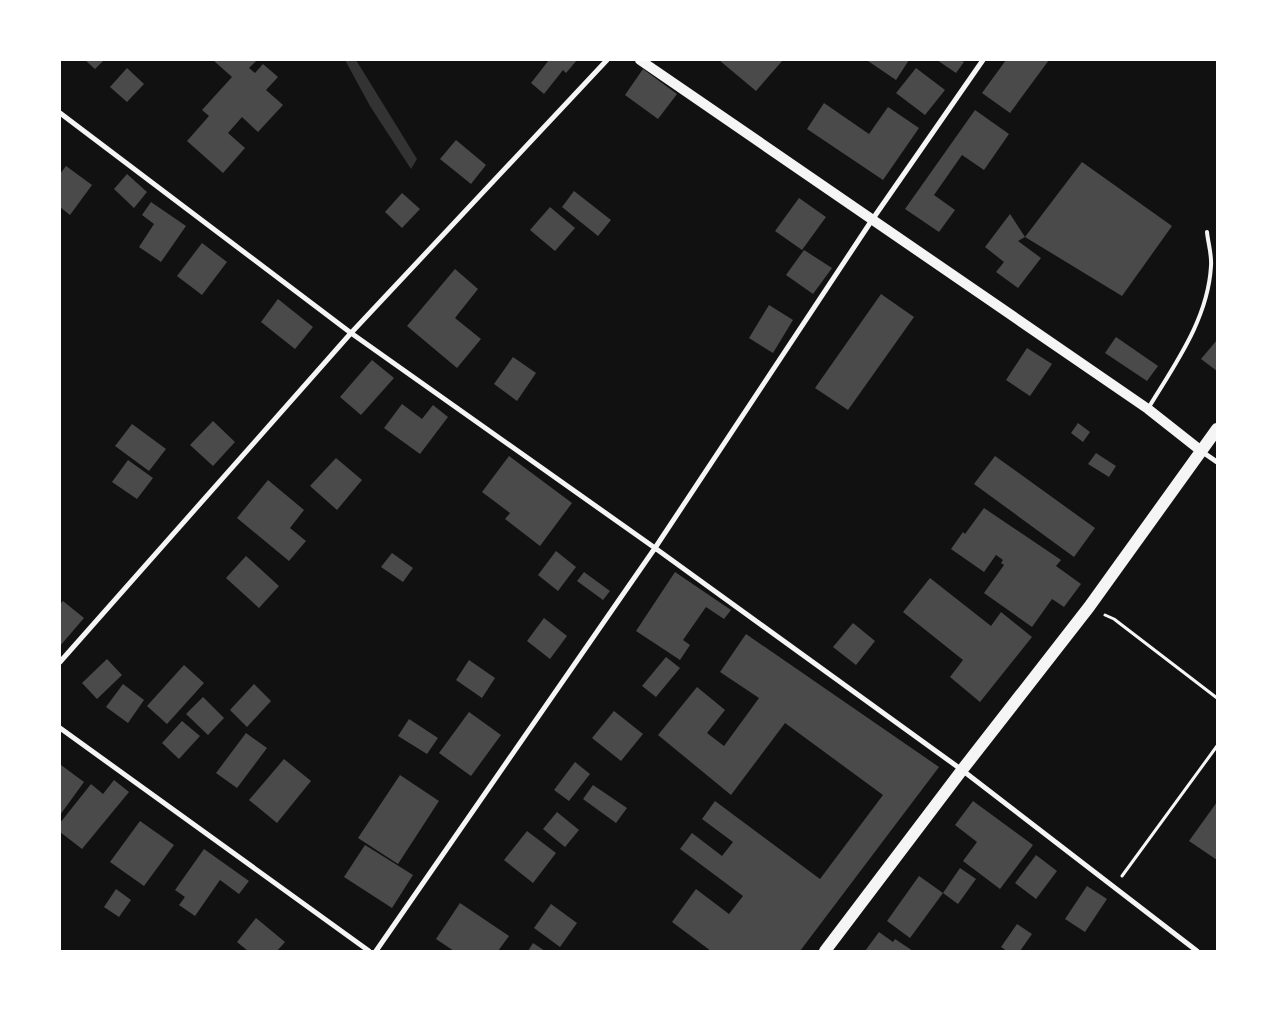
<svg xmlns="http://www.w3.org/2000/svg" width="1277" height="1011" font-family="'Playfair Display',serif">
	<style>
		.water { fill: #333 }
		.building { fill: #4a4a4a }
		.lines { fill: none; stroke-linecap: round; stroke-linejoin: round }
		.path { stroke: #f5f5f5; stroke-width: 3 }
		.service { stroke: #f5f5f5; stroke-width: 4 }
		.minor { stroke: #f5f5f5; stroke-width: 5 }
		.secondary { stroke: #f5f5f5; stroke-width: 10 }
		.primary { stroke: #f5f5f5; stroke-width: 12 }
	</style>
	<rect width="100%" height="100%" fill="#111"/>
	<!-- water -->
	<path class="water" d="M345 60H356L417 159 411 169 370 106Z"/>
	<!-- building -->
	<path class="building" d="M85 60H104L95 69Z
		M213 60H257L249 68 255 73 263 64 278 77 266 90 283 105 258 132 242 117 228 133 245 148 223 173 187 141 209 116 202 110 232 77Z
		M549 60H577L566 73 563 70 544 94 531 83Z
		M719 60H783L756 91Z
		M868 60H909L896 80 868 61Z
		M937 60H960L964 62 956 73Z
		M1006 60H1049L1010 113 982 93Z
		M127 68 144 84 127 102 110 87Z
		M916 68 945 90 925 115 896 93Z
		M643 69 677 94 658 119 625 95Z
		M824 103 869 134 888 107 919 128 883 180 807 129Z
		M975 110 1009 134 984 170 962 155 934 195 955 210 939 232 905 209Z
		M456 140 486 165 471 184 440 159Z
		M1082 162 1172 226 1122 296 1025 237Z
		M66 166 92 185 70 215 60 207V174Z
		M127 174 147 192 134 208 114 189Z
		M574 191 611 220 598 236 562 207Z
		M402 193 420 209 402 228 385 212Z
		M799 198 826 217 802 250 775 231Z
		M151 202 186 226 161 262 139 247 154 224 142 215Z
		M550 207 575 228 555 251 530 230Z
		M1010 214 1025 237 1018 241 1041 258 1018 288 996 272 1004 262 985 247Z
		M202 243 227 262 202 295 177 276Z
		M804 250 832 268 813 294 786 275Z
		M455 269 478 289 455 318 481 339 457 368 407 326Z
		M881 294 914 317 848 410 815 388Z
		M278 299 313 327 295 349 261 322Z
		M769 305 793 320 773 353 749 338Z
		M1116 337 1158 366 1147 381 1105 353Z
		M1217 340V371L1201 359Z
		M1027 348 1052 364 1030 396 1006 380Z
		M513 357 536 373 517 401 494 384Z
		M372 360 394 378 361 415 340 397Z
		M402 404 422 419 433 405 448 417 420 454 384 428Z
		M213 421 235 442 213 466 190 445Z
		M1078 423 1090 432 1083 442 1071 433Z
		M132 424 166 449 149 471 115 446Z
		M1096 453 1116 466 1109 477 1088 464Z
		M509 456 572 503 540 546 505 519 510 513 482 492Z
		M995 456 1095 528 1074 557 974 484Z
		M336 458 362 480 337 510 310 486Z
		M128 460 153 478 137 499 112 482Z
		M268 480 304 510 290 528 306 541 289 561 237 518Z
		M984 508 1061 560 1056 566 1081 584 1064 607 1052 599 1032 627 984 593 1004 565 1001 563 1003 560 996 555 984 572 951 549 963 532 965 534Z
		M556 551 576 567 558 591 538 575Z
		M392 553 413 568 403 582 381 567Z
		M246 556 279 586 259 608 226 578Z
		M584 572 610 591 603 600 577 581Z
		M675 572 731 610 724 619 706 607 683 640 690 645 680 660 636 631Z
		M930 578 991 626 1001 612 1032 637 980 702 950 677 963 660 903 612Z
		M63 601 84 618 60 646V604Z
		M544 618 567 636 550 659 527 641Z
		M853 623 875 641 856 665 833 647Z
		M746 634 939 767 800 951H711L672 922 696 889 729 914 743 896 680 849 692 833 722 856 733 842 702 819 715 801 820 879 883 795 785 723 731 795 658 735 697 687 725 710 707 733 724 746 759 698 720 672Z
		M666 657 680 668 656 697 642 686Z
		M107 659 122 675 97 699 82 683Z
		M469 660 495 678 482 698 456 680Z
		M184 665 204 683 167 724 147 706Z
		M123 684 144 700 128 723 106 707Z
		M254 684 271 701 247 727 230 710Z
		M203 697 224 718 208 735 186 714Z
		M614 711 643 734 621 761 592 738Z
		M469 712 501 735 471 776 439 753Z
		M409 719 438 738 427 754 398 736Z
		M182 721 200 736 179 759 162 743Z
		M246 733 267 748 237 788 216 773Z
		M284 759 311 781 277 823 249 800Z
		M575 762 590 774 569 801 554 790Z
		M61 765 84 782 60 815V767Z
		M400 775 439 801 398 864 358 838Z
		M114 780 129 792 82 849 60 832V823L91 784 103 794Z
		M593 785 627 808 616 823 583 799Z
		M973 801 1033 845 1000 889 963 861 977 842 955 825Z
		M1217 802V860L1189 841Z
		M557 812 579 830 565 847 543 829Z
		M140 821 174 845 144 886 110 862Z
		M527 831 556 853 533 883 504 860Z
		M365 845 413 875 392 908 344 877Z
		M204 849 249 881 239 894 220 880 195 916 179 905 185 897 175 890Z
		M1036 855 1057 871 1036 899 1015 883Z
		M960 868 976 879 958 904 943 893Z
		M919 876 943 893 910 938 887 921Z
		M1087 886 1107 899 1085 932 1065 919Z
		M116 889 131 900 119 917 104 907Z
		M460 903 509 936 498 951H454L436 939Z
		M551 904 577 923 560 947 534 928Z
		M256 918 285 942 277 951H248L237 942Z
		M1017 924 1032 934 1020 951H1007L1001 947Z
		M879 932 893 942 895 939 913 951H865Z
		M533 943 545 951H528Z"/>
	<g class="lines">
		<!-- path -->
		<path class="path" d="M1105 615 1114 619 1217 698
			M1122 876 1217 746"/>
		<!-- service -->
		<path class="service" d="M1149 407C1175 364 1208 319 1211 266 1212 255 1208 243 1207 232"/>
		<!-- minor -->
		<path class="minor" d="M60 113 351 333 655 548 962 770 1197 951
			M1201 451 1217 462
			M60 662 351 333 607 60
			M60 728 369 951
			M376 951 655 548 872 220 983 60"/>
		<!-- secondary -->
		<path class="secondary" d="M640 60 1148 409 1200 450"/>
		<!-- primary -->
		<path class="primary" d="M825 951 962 770 1089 607 1217 429"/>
	</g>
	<!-- border -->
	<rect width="1277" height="1011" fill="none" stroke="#ffffff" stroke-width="122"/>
</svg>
